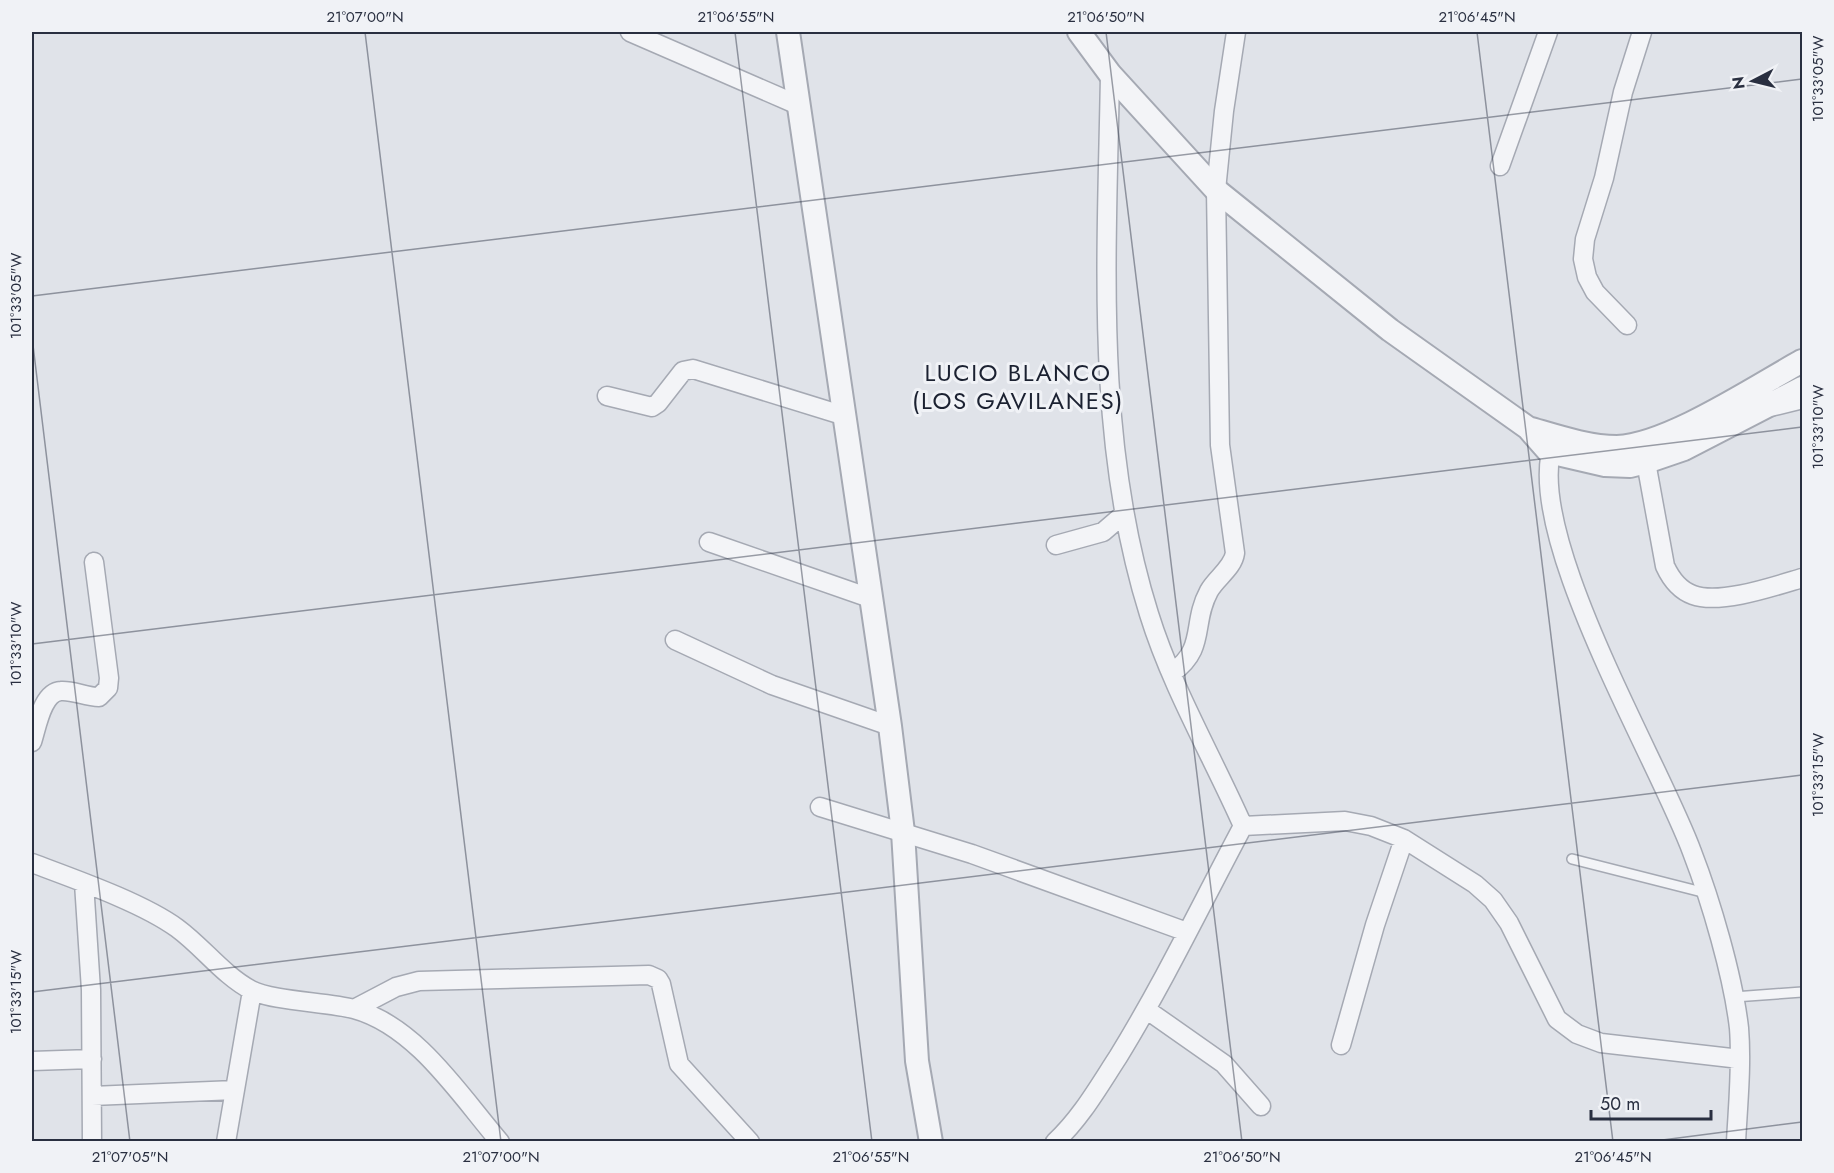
<svg xmlns="http://www.w3.org/2000/svg" width="1834" height="1173" font-family="Jost,sans-serif">
	<style>
		.lines { fill: none; stroke-linecap: round; stroke-linejoin: round }
		.service-casing { stroke: #a5a9b3; stroke-width: 12 }
		.minor-casing { stroke: #a5a9b3; stroke-width: 21 }
		.tertiary-casing { stroke: #a5a9b3; stroke-width: 26 }
		.service { stroke: #f3f4f7; stroke-width: 9 }
		.minor { stroke: #f3f4f7; stroke-width: 18 }
		.tertiary { stroke: #f3f4f7; stroke-width: 22 }
		.ticks { fill: none; stroke: #292f40; stroke-width: 1.5; stroke-opacity: 0.45 }
		.labels { text-anchor: middle; stroke-width: 6; stroke-linejoin: round; paint-order: stroke }
		.quarter-label { font-size: 24px; letter-spacing: 1.5px; fill: #1b2131; stroke: #f0f2f6 }
		.neatline { fill: none; stroke: #292f40; stroke-width: 2 }
		.ticks-label { font-size: 15px; text-anchor: middle; fill: #292f40 }
	</style>
	<rect width="100%" height="100%" fill="#e0e3e9"/>
	<g class="lines">
		<!-- service casing -->
		<g class="service-casing">
			<path id="service" d="M1773 411 1802 404
				M1572 859 1706 893
				M1734 997 1802 992"/>
		</g>
		<!-- minor casing -->
		<g class="minor-casing">
			<path id="minor" d="M630 32 798 105
				M1110 74C1107 255 1094 439 1149 614 1172 688 1212 756 1243 826
				M1500 166 1548 32
				M1627 325 1595 292 1587 277 1583 259 1585 239 1604 178 1623 92 1642 32
				M607 396 652 407 658 403 683 371 693 369 845 416
				M1555 440C1517 525 1660 763 1692 852 1711 901 1733 976 1739 1028 1742 1065 1738 1104 1736 1142
				M1646 462 1665 566C1671 579 1679 590 1693 595 1720 605 1775 586 1802 578
				M709 542 870 598
				M1056 545 1103 532 1124 514
				M675 640 772 685 890 726
				M1172 673C1207 648 1191 624 1209 591 1216 578 1233 568 1235 553L1220 445 1216 190 1224 111 1236 32
				M32 742C37 727 42 692 61 691 73 690 86 697 99 697L108 688 109 678 94 562
				M820 807 972 854 1187 932
				M1243 826 1345 821 1371 826 1404 839 1475 884 1493 900 1509 923 1557 1019 1577 1034 1601 1043 1740 1059
				M32 863C74 879 141 902 177 928 203 947 223 975 251 990 272 1001 327 1002 354 1009 416 1026 459 1094 500 1142
				M84 883 91 990 92 1142
				M354 1009 396 987 419 981 649 975 658 979 661 984 679 1064 750 1142
				M1147 1010 1224 1064 1261 1106
				M1341 1045 1375 925 1404 839
				M32 1061 92 1059
				M92 1096 235 1090
				M226 1142 252 991
				M1055 1142C1081 1118 1099 1086 1118 1057 1164 982 1202 903 1243 826"/>
		</g>
		<!-- tertiary casing -->
		<g class="tertiary-casing">
			<path id="tertiary" d="M788 32 890 726 903 832 917 1061 931 1142
				M1079 32 1110 74 1216 190 1390 330 1528 428 1549 452 1605 465 1630 466 1646 462 1684 449 1802 388
				M1528 428C1556 436 1588 447 1617 447 1668 445 1755 387 1802 361"/>
		</g>
		<!-- service -->
		<use href="#service" class="service"/>
		<!-- minor -->
		<use href="#minor" class="minor"/>
		<!-- tertiary -->
		<use href="#tertiary" class="tertiary"/>
	</g>
	<!-- ticks -->
	<path class="ticks" d="M365 32 501 1142M735 32 872 1142M1106 32 1242 1142M1477 32 1613 1142M32 296 1802 79M32 337 130 1142M32 644 1802 427M32 992 1802 775M1647 1142 1802 1122"/>
	<g class="labels">
		<!-- quarter labels -->
		<g class="quarter-label">
			<text x="1018" y="381">LUCIO BLANCO<tspan x="1018" dy="28">(LOS GAVILANES)</tspan></text>
		</g>
	</g>
	<!-- border -->
	<rect width="1834" height="1173" fill="none" stroke="#f0f2f6" stroke-width="66"/>
	<!-- north arrow -->
	<g transform="translate(1753 81) rotate(263)" stroke="#f0f2f6" stroke-width="4.5" paint-order="stroke">
	<path d="M0-4.5L10 22L0 15L-10 22Z" fill="#292f40"/>
	<text y="-9" font-size="16" font-weight="bold" text-anchor="middle" fill="#292f40">N</text>
	</g>
	<!-- scale -->
	<path d="M1591 1110v9h120v-9" fill="none" stroke="#292f40" stroke-width="3"/>
	<text x="1600" y="1110" font-size="18" fill="#292f40" stroke="#f0f2f6" stroke-width="4.5" paint-order="stroke">50 m</text>
	<rect x="33" y="33" width="1768" height="1107" class="neatline"/>
	<g class="ticks-label">
		<text x="365" y="22">21°07'00"N</text>
		<text x="736" y="22">21°06'55"N</text>
		<text x="1106" y="22">21°06'50"N</text>
		<text x="1477" y="22">21°06'45"N</text>
		<text transform="translate(1818 79) rotate(-90)" y="5">101°33'05"W</text>
		<text transform="translate(16 296) rotate(-90)" y="5">101°33'05"W</text>
		<text transform="translate(1818 427) rotate(-90)" y="5">101°33'10"W</text>
		<text transform="translate(16 644) rotate(-90)" y="5">101°33'10"W</text>
		<text transform="translate(1818 775) rotate(-90)" y="5">101°33'15"W</text>
		<text transform="translate(16 992) rotate(-90)" y="5">101°33'15"W</text>
		<text x="130" y="1162">21°07'05"N</text>
		<text x="501" y="1162">21°07'00"N</text>
		<text x="871" y="1162">21°06'55"N</text>
		<text x="1242" y="1162">21°06'50"N</text>
		<text x="1613" y="1162">21°06'45"N</text>
	</g>
</svg>
